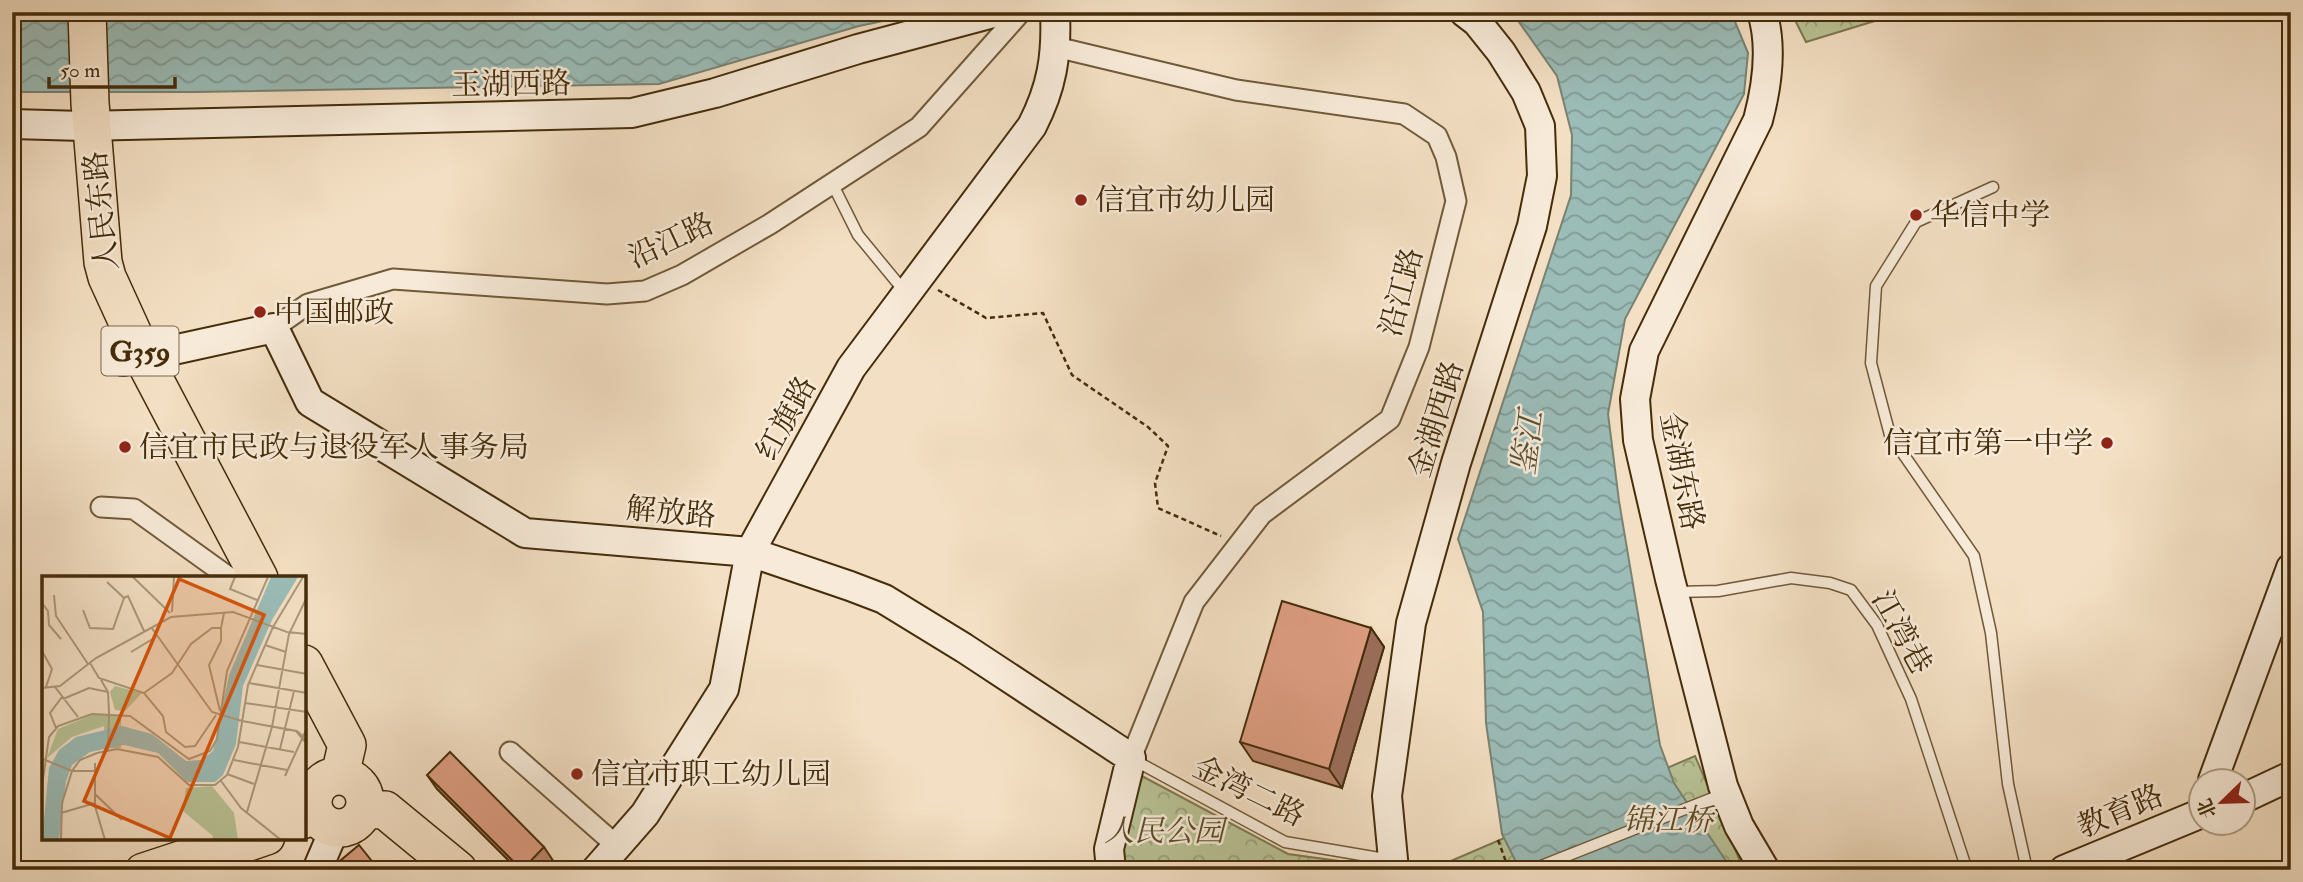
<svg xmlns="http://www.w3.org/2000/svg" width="2303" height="882" font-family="'IM FELL Double Pica','Noto Serif SC',serif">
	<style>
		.forest { fill: url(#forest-crowns); stroke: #7e7850; stroke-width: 2 }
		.water { fill: url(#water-waves); stroke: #798372; stroke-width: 2 }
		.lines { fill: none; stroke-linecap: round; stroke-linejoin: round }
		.lane-casing { stroke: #705a38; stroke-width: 13 }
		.street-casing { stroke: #705a38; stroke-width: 23 }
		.secondary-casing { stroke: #452d0a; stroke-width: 32 }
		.primary-casing { stroke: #452d0a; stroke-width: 35 }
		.highway-casing { stroke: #452d0a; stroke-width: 40 }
		.path { stroke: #452d0a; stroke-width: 2.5; stroke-dasharray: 5 3.5; stroke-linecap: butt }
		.lane { stroke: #f7ead8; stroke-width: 10 }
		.street { stroke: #f7ead8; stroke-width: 19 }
		.secondary { stroke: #f7ead8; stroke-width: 28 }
		.primary { stroke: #f3dfc3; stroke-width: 32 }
		.highway { stroke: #f3dfc3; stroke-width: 37 }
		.wall { fill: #bd866e; stroke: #452d0a; stroke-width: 2 }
		.shaded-wall { fill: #9a6d5a; stroke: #452d0a; stroke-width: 2 }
		.building { fill: #dc9c80; stroke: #452d0a; stroke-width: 2 }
		.poi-dot { fill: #8f2418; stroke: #f7ead8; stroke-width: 2.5 }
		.labels { text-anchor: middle; stroke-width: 5; stroke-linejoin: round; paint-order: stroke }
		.shield { fill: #f7ead8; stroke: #7a6648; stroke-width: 2 }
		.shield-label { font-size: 28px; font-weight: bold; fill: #452d0a }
		.street-label { font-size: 30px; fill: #452d0a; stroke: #f7ead8 }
		.poi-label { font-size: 30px; fill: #452d0a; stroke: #f7ead8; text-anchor: start }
		.park-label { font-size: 30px; font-style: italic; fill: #5c4b26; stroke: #f7ead8 }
		.water-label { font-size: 32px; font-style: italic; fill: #5a5135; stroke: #f7ead8 }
		.inset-road { fill: none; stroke: #ad9879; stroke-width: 2 }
		.view { fill: #d8550c; fill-opacity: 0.15; stroke: #d8550c; stroke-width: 3.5 }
		.inset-edge { fill: none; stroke: #452d0a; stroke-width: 3.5 }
	</style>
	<defs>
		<pattern id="forest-crowns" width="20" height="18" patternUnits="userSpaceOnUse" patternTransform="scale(1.75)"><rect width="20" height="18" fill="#b8c295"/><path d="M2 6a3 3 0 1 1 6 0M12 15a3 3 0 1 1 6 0" fill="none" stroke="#979e78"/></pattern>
		<pattern id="water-waves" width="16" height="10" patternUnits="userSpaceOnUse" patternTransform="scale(1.75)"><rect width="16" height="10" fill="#9bbcb7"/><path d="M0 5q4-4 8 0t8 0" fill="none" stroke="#809993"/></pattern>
	</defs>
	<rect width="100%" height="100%" fill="#f3dfc3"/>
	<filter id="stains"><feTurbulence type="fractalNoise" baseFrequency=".00286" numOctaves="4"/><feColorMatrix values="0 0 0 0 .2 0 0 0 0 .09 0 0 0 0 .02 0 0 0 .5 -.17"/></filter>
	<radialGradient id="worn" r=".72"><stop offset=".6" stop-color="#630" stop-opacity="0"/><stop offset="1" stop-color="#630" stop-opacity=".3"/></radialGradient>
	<!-- forest -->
	<path class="forest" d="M1791 12H1904L1806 42Z
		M1695 756 1744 870H1430Z
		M1140 775 1288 854 1361 864 1363 870H1123L1120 845Z"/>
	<!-- water -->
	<path class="water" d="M12 12H926L859 26 659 84 194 92H12Z
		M1512 12H1731L1748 53 1744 94 1625 319 1608 414 1619 501 1660 745 1674 783 1732 870H1520L1502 834 1486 723 1483 612 1458 539 1571 195 1572 135 1557 76Z"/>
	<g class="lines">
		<!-- lane casing -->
		<g class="lane-casing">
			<path id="lane" d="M832 183 858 235 905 292
				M1993 187 1916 222 1876 286 1871 363 1890 435 1974 556 1991 633 2008 784 2027 870
				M1677 592 1718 591 1791 578 1830 583 1851 590 1877 625 1911 699 1967 870
				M1134 760 1285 842 1391 860
				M1531 870 1723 794"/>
		</g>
		<!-- street casing -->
		<g class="street-casing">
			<path id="street" d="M1056 47 1236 90 1404 114 1437 136 1446 157 1456 201 1419 347 1390 419 1262 514 1194 602 1131 758
				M274 328 308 304 393 279 607 294 645 291 682 275 770 224 919 127 1021 12
				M101 507 134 509 230 578
				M510 752 617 846"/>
		</g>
		<!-- secondary casing -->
		<g class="secondary-casing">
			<path id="secondary" d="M1762 12C1773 47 1767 86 1758 120L1644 351 1635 399 1638 440 1670 579 1723 786 1739 826 1765 870
				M12 124 83 126 632 113 715 93 858 49 997 12
				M123 361 274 328 310 402 525 533 750 552 850 586 884 599 964 648 1131 758 1109 849 1111 870
				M2213 780 2291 568
				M2244 798 2291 776
				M317 870 335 828
				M596 870 645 814 724 689 750 552 851 368 1032 126C1052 87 1057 56 1055 12
				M1394 870 1387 796 1411 623 1456 463 1532 226 1542 176 1540 126 1526 92 1501 52 1477 22 1464 12
				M2064 870 2202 813"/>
		</g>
		<!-- primary casing -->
		<g class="primary-casing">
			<path id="primary" d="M304 822 315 814
				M221 854 268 838
				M142 870 239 838"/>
		</g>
		<!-- highway casing -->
		<g class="highway-casing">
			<path id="highway" d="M87 12 90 103 103 262 107 277 149 369 259 578
				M304 664 347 745 340 775
				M313 802a26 26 0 1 1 52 0a26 26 0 1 1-52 0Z
				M364 809 385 810 458 870"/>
		</g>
		<!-- path -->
		<path class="path" d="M938 290 986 318 1043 313 1072 375 1148 427 1168 446 1155 483 1158 508 1221 536
			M1498 840 1509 870"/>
		<!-- lane -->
		<use href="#lane" class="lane"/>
		<!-- street -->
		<use href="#street" class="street"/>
		<!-- secondary -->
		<use href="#secondary" class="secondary"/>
		<!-- primary -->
		<use href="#primary" class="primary"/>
		<!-- highway -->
		<use href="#highway" class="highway"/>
	</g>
	<!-- wall -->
	<path class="wall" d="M1371 628 1384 647 1342 788 1253 761 1240 742Z
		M427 775 544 847 554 862 546 870H518L437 789Z"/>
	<!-- shaded-wall -->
	<path class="shaded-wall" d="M1371 628 1384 647 1342 788 1329 769Z"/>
	<!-- building -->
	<path class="building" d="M1282 601 1371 628 1329 769 1240 742Z
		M450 752 544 847 522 870 427 775Z
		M359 845 379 870H329Z"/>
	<!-- markers -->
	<g class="poi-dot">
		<circle cx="1081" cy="200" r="7"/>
		<circle cx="1916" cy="215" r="7"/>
		<circle cx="260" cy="312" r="7"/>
		<circle cx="2107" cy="443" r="7"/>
		<circle cx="125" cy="447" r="7"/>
		<circle cx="577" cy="774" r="7"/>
	</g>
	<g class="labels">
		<!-- shield labels -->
		<rect class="shield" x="101.5" y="326.5" width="77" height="49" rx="5"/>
		<g class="shield-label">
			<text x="140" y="361">G359</text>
		</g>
		<!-- street labels -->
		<g class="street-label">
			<text transform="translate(511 84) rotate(-1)" y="10">玉湖西路</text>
			<text transform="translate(101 211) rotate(-96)" y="10">人民东路</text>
			<text transform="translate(671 240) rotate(-25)" y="10">沿江路</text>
			<text transform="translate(1401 292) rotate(-75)" y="10">沿江路</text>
			<text transform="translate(786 418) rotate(-61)" y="10">红旗路</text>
			<text transform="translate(1436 419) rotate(-73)" y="10">金湖西路</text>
			<text transform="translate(1682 471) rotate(79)" y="10">金湖东路</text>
			<text transform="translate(671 512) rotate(5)" y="10">解放路</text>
			<text transform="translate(1902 632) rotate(61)" y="10">江湾巷</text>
			<text transform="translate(1249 791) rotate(26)" y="10">金湾二路</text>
			<text transform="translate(2120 811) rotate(-23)" y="10">教育路</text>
		</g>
		<!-- poi labels -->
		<g class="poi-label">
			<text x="1095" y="210">信宜市幼儿园</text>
			<text x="1930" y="225">华信中学</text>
			<text x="274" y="322">中国邮政</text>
			<text x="2093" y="453" text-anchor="end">信宜市第一中学</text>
			<text x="139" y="457">信宜市民政与退役军人事务局</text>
			<text x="591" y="784">信宜市职工幼儿园</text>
		</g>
		<!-- park labels -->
		<g class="park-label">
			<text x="1668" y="830">锦江桥</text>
			<text x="1164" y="841">人民公园</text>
		</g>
		<!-- water labels -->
		<g class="water-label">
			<text transform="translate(1527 443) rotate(-83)" y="11">鉴江</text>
		</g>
	</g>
	<!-- overview -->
	<g transform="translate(42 576)">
		<rect width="264" height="264" fill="#f3dfc3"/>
		<path d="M73 110 100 117 83 135 73 134 68 116ZM50 139H79V172H63L62 150 30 161 5 182 16 153ZM170 210 192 237 196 264H170L171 260 141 235 144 212Z" fill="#b8c295"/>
		<path d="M229 1H256L230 44 201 110 194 168 181 199 173 206H145L116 177 82 169 48 176 30 189 24 205 17 264H0L7 192 17 174 34 161 80 150 110 158 144 185 159 184 171 175 187 99Z" fill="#9bbcb7"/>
		<path class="inset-road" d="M91 1 128 37M193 1 188 13 215 24M65 6 82 22 86 20 102 55M12 19 14 40 46 88M0 27 6 35 7 49 19 63M41 34 48 52 71 53 82 22M130 36 132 1M109 51 170 136 200 145M223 69 244 76M0 75 10 93 4 111M89 76 114 61M48 87 57 102 102 117 121 140 124 156 143 171 153 170 174 139M215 89 265 98M59 104 66 116 67 137M207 107 265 117M13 111 36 141M0 112 18 110 54 82 129 41 191 36 245 56 265 58M102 117 130 97 149 68 170 52H179L182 37M21 123 47 112 66 116M203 127 265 136M178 135 167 89 179 65V52M14 152 8 137 20 121M265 164 255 155 200 145 254 155 265 168M197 166 252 176M238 173 252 115M66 174 67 137M1 183 30 195M192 184 245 194M53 187V230L63 264M30 195H53M185 198 212 208M243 200 265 152M179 205 199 232 239 264M0 210 7 161 16 150 50 138 88 140 147 183 168 175 175 163 185 95 226 1M53 218 80 244M205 236 230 151 247 58 265 21M19 237 53 227M19 264 20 227 30 195 38 184 55 177 75 173 116 181 147 209H173L185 199 196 171 206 109 231 51 261 1"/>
		<path class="view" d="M137 3 222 39 128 262 42 225Z"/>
		<rect width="264" height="264" class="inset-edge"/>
	</g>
	<!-- margin -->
	<rect width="2303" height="882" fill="none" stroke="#f3dfc3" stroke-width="42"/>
	<rect x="14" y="14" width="2275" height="854" fill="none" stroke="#452d0a" stroke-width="3.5"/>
	<rect x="21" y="21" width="2261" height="840" fill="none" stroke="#452d0a" stroke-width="2"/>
	<!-- north arrow -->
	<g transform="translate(2222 802) rotate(247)"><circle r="33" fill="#f7ead8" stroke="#b09e86" stroke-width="2"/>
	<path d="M0-5L12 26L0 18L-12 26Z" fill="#8f2418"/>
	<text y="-10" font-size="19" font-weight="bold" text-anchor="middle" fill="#452d0a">北</text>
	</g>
	<!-- scale -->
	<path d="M49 77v10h126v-10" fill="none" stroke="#452d0a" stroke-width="3.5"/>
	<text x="60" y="77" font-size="21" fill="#452d0a" stroke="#f7ead8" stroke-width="5" paint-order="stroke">50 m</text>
	<rect width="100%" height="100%" filter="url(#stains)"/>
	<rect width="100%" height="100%" fill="url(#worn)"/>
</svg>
